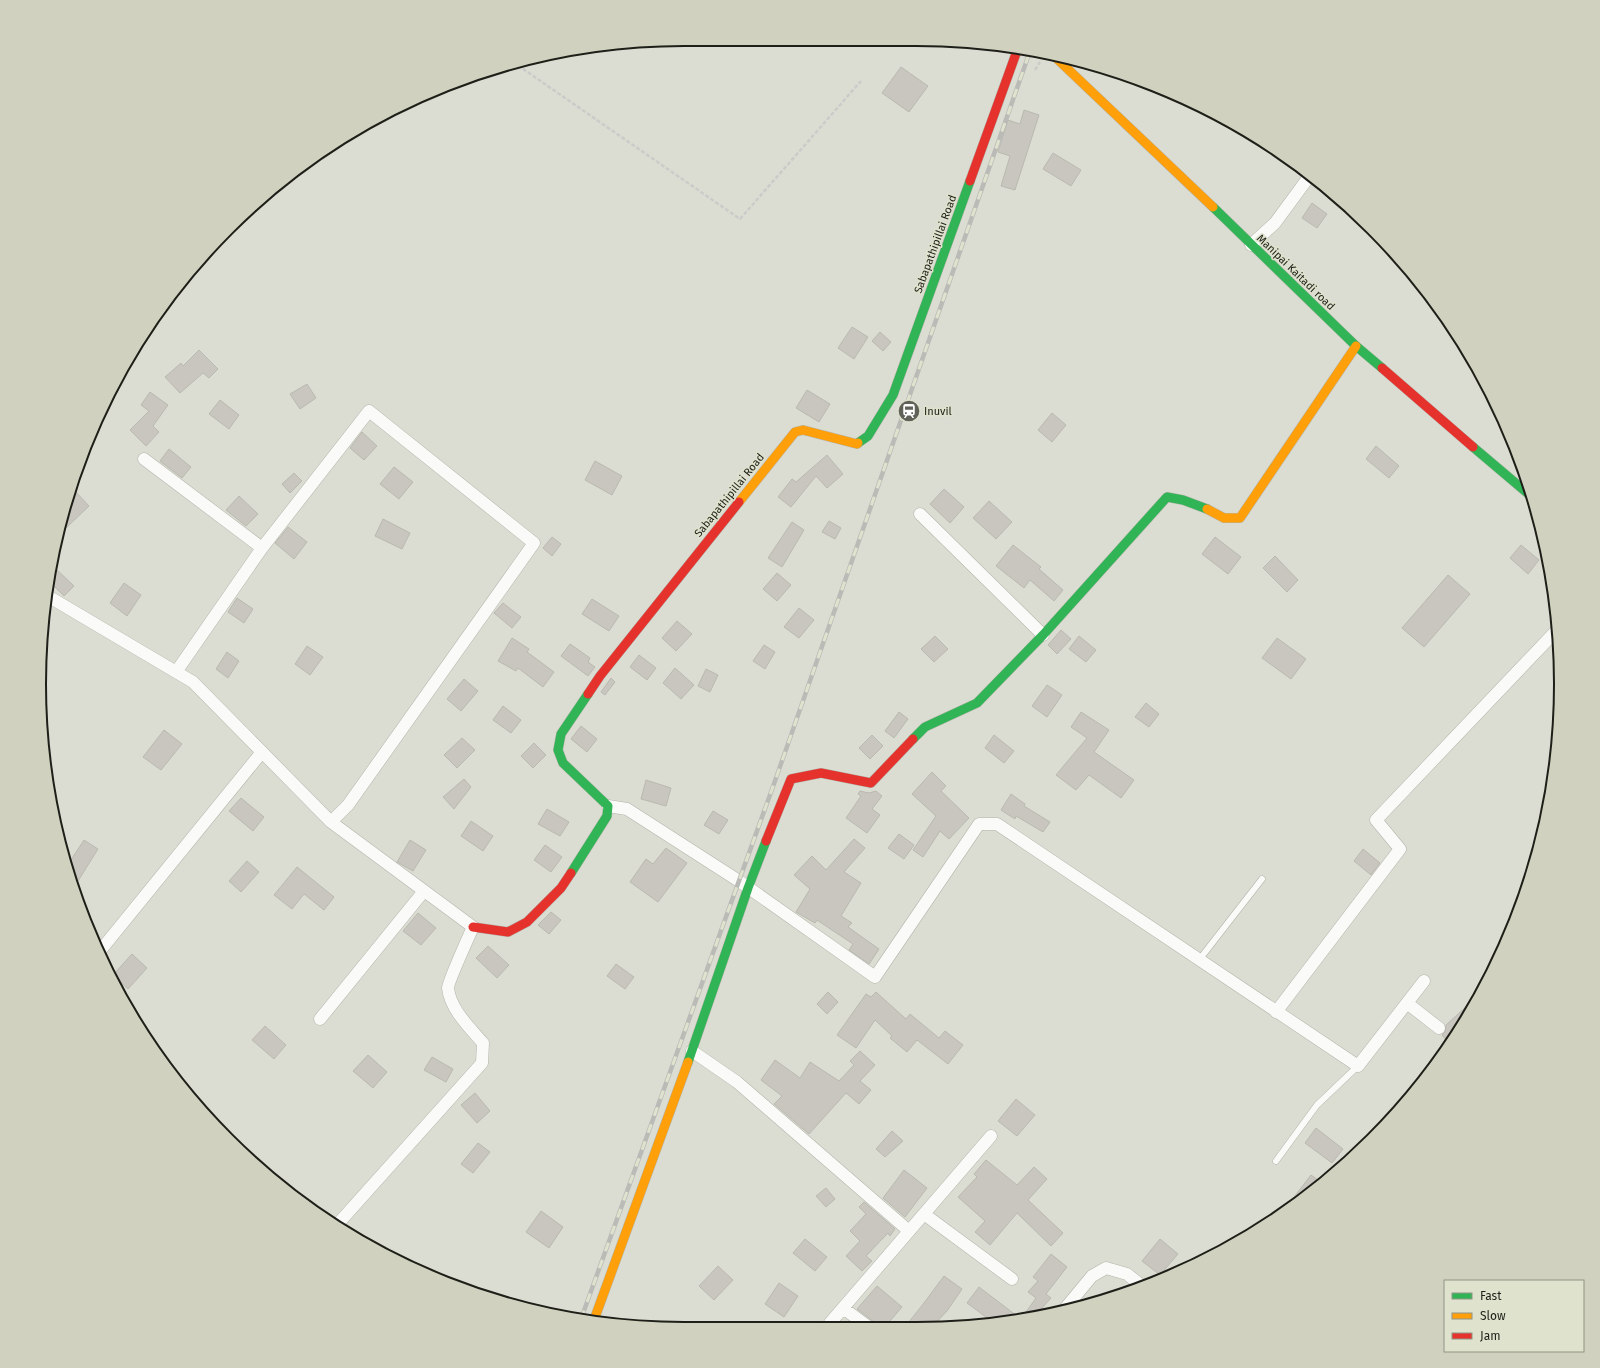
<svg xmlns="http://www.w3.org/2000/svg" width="1600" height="1368" font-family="'Fira Sans',sans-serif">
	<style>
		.building { fill: #c8c6be; stroke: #bab9b0 }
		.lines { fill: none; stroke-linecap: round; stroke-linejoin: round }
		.lane-casing { stroke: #b3b4ab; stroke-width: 7 }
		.street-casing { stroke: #b3b4ab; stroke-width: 13 }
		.fast-casing { stroke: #b3b4ab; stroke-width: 10 }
		.slow-casing { stroke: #b3b4ab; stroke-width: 10 }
		.jam-casing { stroke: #b3b4ab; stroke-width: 10 }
		.path { stroke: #cbcbc9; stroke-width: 2.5; stroke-dasharray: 4 2; stroke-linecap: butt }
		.lane { stroke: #fafaf8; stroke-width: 6 }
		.street { stroke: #fafaf8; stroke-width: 12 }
		.fast { stroke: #30b455; stroke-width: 9 }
		.slow { stroke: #ff9f0a; stroke-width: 9 }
		.jam { stroke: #e5322d; stroke-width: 9 }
		.rail-casing { stroke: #babab7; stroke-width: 4.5 }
		.rail { stroke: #dfe2cd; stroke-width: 3; stroke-dasharray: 9; stroke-linecap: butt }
		.labels { text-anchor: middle; stroke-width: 3; stroke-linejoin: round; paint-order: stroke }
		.street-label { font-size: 11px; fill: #1e1f18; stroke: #dfe2cd }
		.poi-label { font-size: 11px; fill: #1e1f18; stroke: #dfe2cd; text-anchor: start }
		.rim { fill: none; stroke: #1e1f18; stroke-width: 2 }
	</style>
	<rect width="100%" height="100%" fill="#dcddd2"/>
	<!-- building -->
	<path class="building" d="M901 67 928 86 909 112 882 93Z
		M1024 110 1039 115 1015 190 1001 186 1010 156 998 152 1008 120 1020 124Z
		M1053 153 1081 170 1071 186 1043 169Z
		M1312 203 1327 214 1317 228 1302 218Z
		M852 327 868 337 854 359 838 348Z
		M880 332 891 342 883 351 872 341Z
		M199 350 218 369 209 378 203 373 180 393 165 377 181 363 183 366Z
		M307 384 316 398 300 409 290 394Z
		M807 390 830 404 819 422 796 408Z
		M150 392 168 405 153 426 159 432 146 446 130 430 149 411 141 405Z
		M220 400 239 415 229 429 209 414Z
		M1052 413 1066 425 1052 442 1038 430Z
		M362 432 377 446 364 460 350 448Z
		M1376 446 1399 466 1389 478 1366 459Z
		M169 449 191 467 182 478 160 461Z
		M827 455 843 474 827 488 816 476 791 507 778 497 792 479 796 482Z
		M595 461 622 476 612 495 585 480Z
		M394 467 413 482 399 499 380 484Z
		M294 473 302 481 290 493 282 484Z
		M944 489 964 507 950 523 930 504Z
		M74 490 89 506 66 528 60 522 61 517 68 495Z
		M239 496 258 514 246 526 226 510Z
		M989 501 1012 522 996 539 973 518Z
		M383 519 410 533 402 549 375 536Z
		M829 521 841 528 835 539 822 532Z
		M792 522 804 530 782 567 768 558Z
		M288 527 307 542 294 559 275 543Z
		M552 537 561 544 552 556 543 548Z
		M1215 537 1241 557 1228 574 1202 554Z
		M1013 545 1041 567 1039 569 1063 590 1054 601 1030 580 1024 588 996 566Z
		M1521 545 1539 560 1528 574 1510 558Z
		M1275 556 1298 580 1287 592 1263 568Z
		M56 569 74 586 64 596 48 580 49 576Z
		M777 573 791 585 777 601 763 589Z
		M1448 575 1470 594 1424 647 1402 628Z
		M124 583 141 595 127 616 110 603Z
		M237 598 253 609 244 623 228 612Z
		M592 599 619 616 609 631 582 614Z
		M503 603 521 617 512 628 494 613Z
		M799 608 814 620 799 638 784 627Z
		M677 621 692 634 676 651 662 638Z
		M1061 630 1071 639 1057 654 1048 645Z
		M935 636 948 649 934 662 921 649Z
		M1079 636 1096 650 1086 662 1069 649Z
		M512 638 529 649 527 652 554 672 543 687 518 668 516 671 498 661Z
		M1277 638 1306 659 1291 679 1262 658Z
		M570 644 590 658 588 662 595 667 588 676 561 656Z
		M764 645 775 652 765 669 753 661Z
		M307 646 323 657 310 675 295 664Z
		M227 652 239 661 228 678 216 669Z
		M639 655 656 668 647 680 630 667Z
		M675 668 694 685 681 699 663 683Z
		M706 669 718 675 710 692 698 686Z
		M611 678 615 682 605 695 601 692Z
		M464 679 478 691 461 711 447 699Z
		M1047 685 1062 695 1047 717 1032 706Z
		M1146 703 1159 714 1149 727 1135 717Z
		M503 706 521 720 511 733 493 720Z
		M899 712 908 719 894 738 885 731Z
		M1081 712 1109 730 1094 752 1134 780 1121 798 1089 775 1076 790 1056 775 1087 738 1071 727Z
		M581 726 597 739 587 752 571 739Z
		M164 730 182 744 161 770 143 757Z
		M872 735 883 746 870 759 859 748Z
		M994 735 1014 751 1004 763 985 748Z
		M462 738 475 750 457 768 444 755Z
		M534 743 546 755 533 768 521 756Z
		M932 772 946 786 941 791 969 818 949 839 940 831 923 857 913 850 936 816 912 794Z
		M464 779 471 787 454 809 443 797Z
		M646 780 671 788 666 806 641 799Z
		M860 791 869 793 876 791 882 796 872 809 880 815 867 833 846 818 861 796 858 794Z
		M1011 794 1025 804 1024 806 1050 822 1043 832 1016 816 1015 819 1001 810Z
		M241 798 264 817 253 831 229 811Z
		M547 809 569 822 560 836 538 824Z
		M713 811 728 820 719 834 704 825Z
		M471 821 493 836 483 851 461 836Z
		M899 834 914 845 904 859 888 848Z
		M854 839 865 848 844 872 861 883 841 916 852 923 848 927 879 949 869 964 849 950 853 944 817 920 815 923 796 912 810 889 794 875 812 856 826 870Z
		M84 840 98 849 78 881 70 876 67 866Z
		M410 840 426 850 413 871 397 862Z
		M545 845 562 857 551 872 534 860Z
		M666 848 687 863 658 902 630 882 646 859 653 864Z
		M1363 849 1380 863 1371 875 1354 861Z
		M247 861 259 872 241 892 229 881Z
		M297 867 334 897 324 910 304 894 292 909 274 895Z
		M551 912 561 920 549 934 538 925Z
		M418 913 436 928 421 945 403 931Z
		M488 946 509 965 497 978 476 958Z
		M132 954 147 968 128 989 113 975Z
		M616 964 634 977 625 989 607 976Z
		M828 992 838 1002 827 1014 817 1004Z
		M876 992 906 1019 910 1014 939 1038 945 1031 963 1045 948 1064 917 1040 907 1052 890 1038 892 1036 875 1020 856 1048 837 1035 866 994 871 997Z
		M1468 1005 1471 1007 1449 1043 1442 1035 1445 1032 1446 1025Z
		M265 1026 286 1045 274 1059 252 1040Z
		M860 1051 875 1065 860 1081 871 1090 859 1104 846 1093 809 1134 774 1104 782 1096 761 1080 775 1060 800 1078 810 1062 839 1081 854 1065 850 1061Z
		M368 1055 387 1072 373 1088 353 1071Z
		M432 1057 453 1069 446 1082 424 1070Z
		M475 1093 490 1111 477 1123 461 1105Z
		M1016 1099 1035 1115 1017 1136 998 1121Z
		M1316 1128 1343 1149 1332 1163 1305 1143Z
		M892 1131 903 1141 885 1157 876 1149Z
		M478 1143 490 1152 473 1173 461 1164Z
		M986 1160 1017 1185 1034 1167 1047 1179 1028 1200 1063 1233 1051 1246 1017 1213 990 1245 975 1232 985 1221 958 1197 977 1177 974 1174Z
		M904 1170 927 1188 905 1217 883 1198Z
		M1311 1175 1322 1183 1293 1203 1291 1201Z
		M826 1188 835 1199 826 1207 816 1196Z
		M864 1202 895 1229 890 1236 888 1233 866 1256 872 1261 862 1271 846 1256 860 1241 850 1231 866 1214 859 1207Z
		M541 1211 563 1227 549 1248 526 1232Z
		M805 1239 827 1257 815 1271 793 1253Z
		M1160 1239 1178 1254 1160 1275 1142 1261Z
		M1051 1254 1067 1267 1046 1294 1051 1298 1033 1318 994 1323 967 1303 979 1287 1021 1319 1036 1298 1028 1292 1038 1281 1033 1277Z
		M718 1266 733 1280 714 1300 699 1286Z
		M944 1276 962 1289 947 1311 931 1328H904L924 1303Z
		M779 1283 798 1296 784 1317 765 1304Z
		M877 1286 902 1307 884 1328H877L874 1322 857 1309Z"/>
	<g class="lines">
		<!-- lane casing -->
		<g class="lane-casing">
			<path id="lane" d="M1199 960 1262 879
				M1276 1161 1317 1105 1358 1066"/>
		</g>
		<!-- street casing -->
		<g class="street-casing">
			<path id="street" d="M1251 245 1275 223 1311 174
				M144 459 262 548 176 672
				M920 514 1043 635
				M262 548 369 411 534 543 348 805 331 822
				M46 595 193 682 331 822 473 927C469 936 448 982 448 988 450 1009 470 1028 483 1043L482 1063 336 1226
				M608 806 627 809 739 881 875 977 979 824H997L1358 1066 1424 981
				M100 951 262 752
				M1407 1003 1439 1028
				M1276 1012 1400 849 1376 820 1556 631
				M320 1019 424 891
				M692 1051 737 1082 909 1231
				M924 1214 1012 1279
				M843 1308 870 1328
				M1063 1311 1092 1276 1106 1268 1127 1274 1142 1286
				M830 1323 991 1136"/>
		</g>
		<!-- fast casing -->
		<g class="fast-casing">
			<path id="fast" d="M1213 207 1356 346 1382 368
				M858 443 868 436 893 395 970 181
				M1473 447 1532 497
				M913 739 925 727 977 703 1043 635 1167 497 1183 500 1207 509
				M571 873 607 816 608 806 563 763 558 750 561 734 588 694
				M688 1062 748 888 766 841"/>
		</g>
		<!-- slow casing -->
		<g class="slow-casing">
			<path id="slow" d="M1053 55 1213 207
				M739 502 795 432 803 430 857 444 858 443
				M1207 509 1224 518H1240L1356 346
				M594 1320 688 1062"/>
		</g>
		<!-- jam casing -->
		<g class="jam-casing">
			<path id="jam" d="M970 181 1018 48
				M1382 368 1473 447
				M588 694 600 676 739 502
				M766 841 791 779 821 773 871 783 913 739
				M473 927 508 932 527 922 561 888 571 873"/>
		</g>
		<!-- path -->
		<path class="path" d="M513 62 740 219 861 81
			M1035 70 1040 62"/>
		<!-- lane -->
		<use href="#lane" class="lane"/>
		<!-- street -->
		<use href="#street" class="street"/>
		<!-- fast -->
		<use href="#fast" class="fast"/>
		<!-- slow -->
		<use href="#slow" class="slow"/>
		<!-- jam -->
		<use href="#jam" class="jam"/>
		<!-- rail casing -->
		<g class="rail-casing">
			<path id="rail" d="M581 1319 775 781 1030 51"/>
		</g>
		<!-- rail -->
		<use href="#rail" class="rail"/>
	</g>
	<!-- icons -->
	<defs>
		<g id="station-disc" transform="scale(1.15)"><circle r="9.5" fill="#606259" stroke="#dfe2cd"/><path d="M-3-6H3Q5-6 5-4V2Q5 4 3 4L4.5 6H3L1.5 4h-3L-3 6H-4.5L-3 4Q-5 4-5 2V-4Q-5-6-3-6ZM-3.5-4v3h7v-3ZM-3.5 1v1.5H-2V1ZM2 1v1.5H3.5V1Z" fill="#fff"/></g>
	</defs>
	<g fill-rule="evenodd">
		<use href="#station-disc" x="909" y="411"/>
	</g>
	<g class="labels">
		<!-- street labels -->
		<g class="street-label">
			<text transform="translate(935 244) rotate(-70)" y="4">Sabapathipillai Road</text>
			<text transform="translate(1296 272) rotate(44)" y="4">Manipai Kaitadi road</text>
			<text transform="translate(729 495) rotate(-51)" y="4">Sabapathipillai Road</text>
		</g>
		<!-- poi labels -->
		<g class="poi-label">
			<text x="924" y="415">Inuvil</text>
		</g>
	</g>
	<!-- crop -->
	<path d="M0 0H1600V1368H0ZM684 46H916A638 638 0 0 1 1554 684V684A638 638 0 0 1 916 1322H684A638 638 0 0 1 46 684V684A638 638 0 0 1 684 46Z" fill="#d0d2bf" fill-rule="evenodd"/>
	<path class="rim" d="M684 46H916A638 638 0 0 1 1554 684V684A638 638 0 0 1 916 1322H684A638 638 0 0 1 46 684V684A638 638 0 0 1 684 46Z"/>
	<!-- legend -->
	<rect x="1444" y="1280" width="140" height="72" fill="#dfe2cd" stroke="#929485"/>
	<rect x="1452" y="1293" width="20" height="6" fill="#30b455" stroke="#929485"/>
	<text x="1480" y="1300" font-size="12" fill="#1e1f18">Fast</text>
	<rect x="1452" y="1313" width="20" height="6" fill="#ff9f0a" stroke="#929485"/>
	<text x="1480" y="1320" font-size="12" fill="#1e1f18">Slow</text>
	<rect x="1452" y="1333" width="20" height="6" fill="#e5322d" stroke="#929485"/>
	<text x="1480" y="1340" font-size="12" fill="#1e1f18">Jam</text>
</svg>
